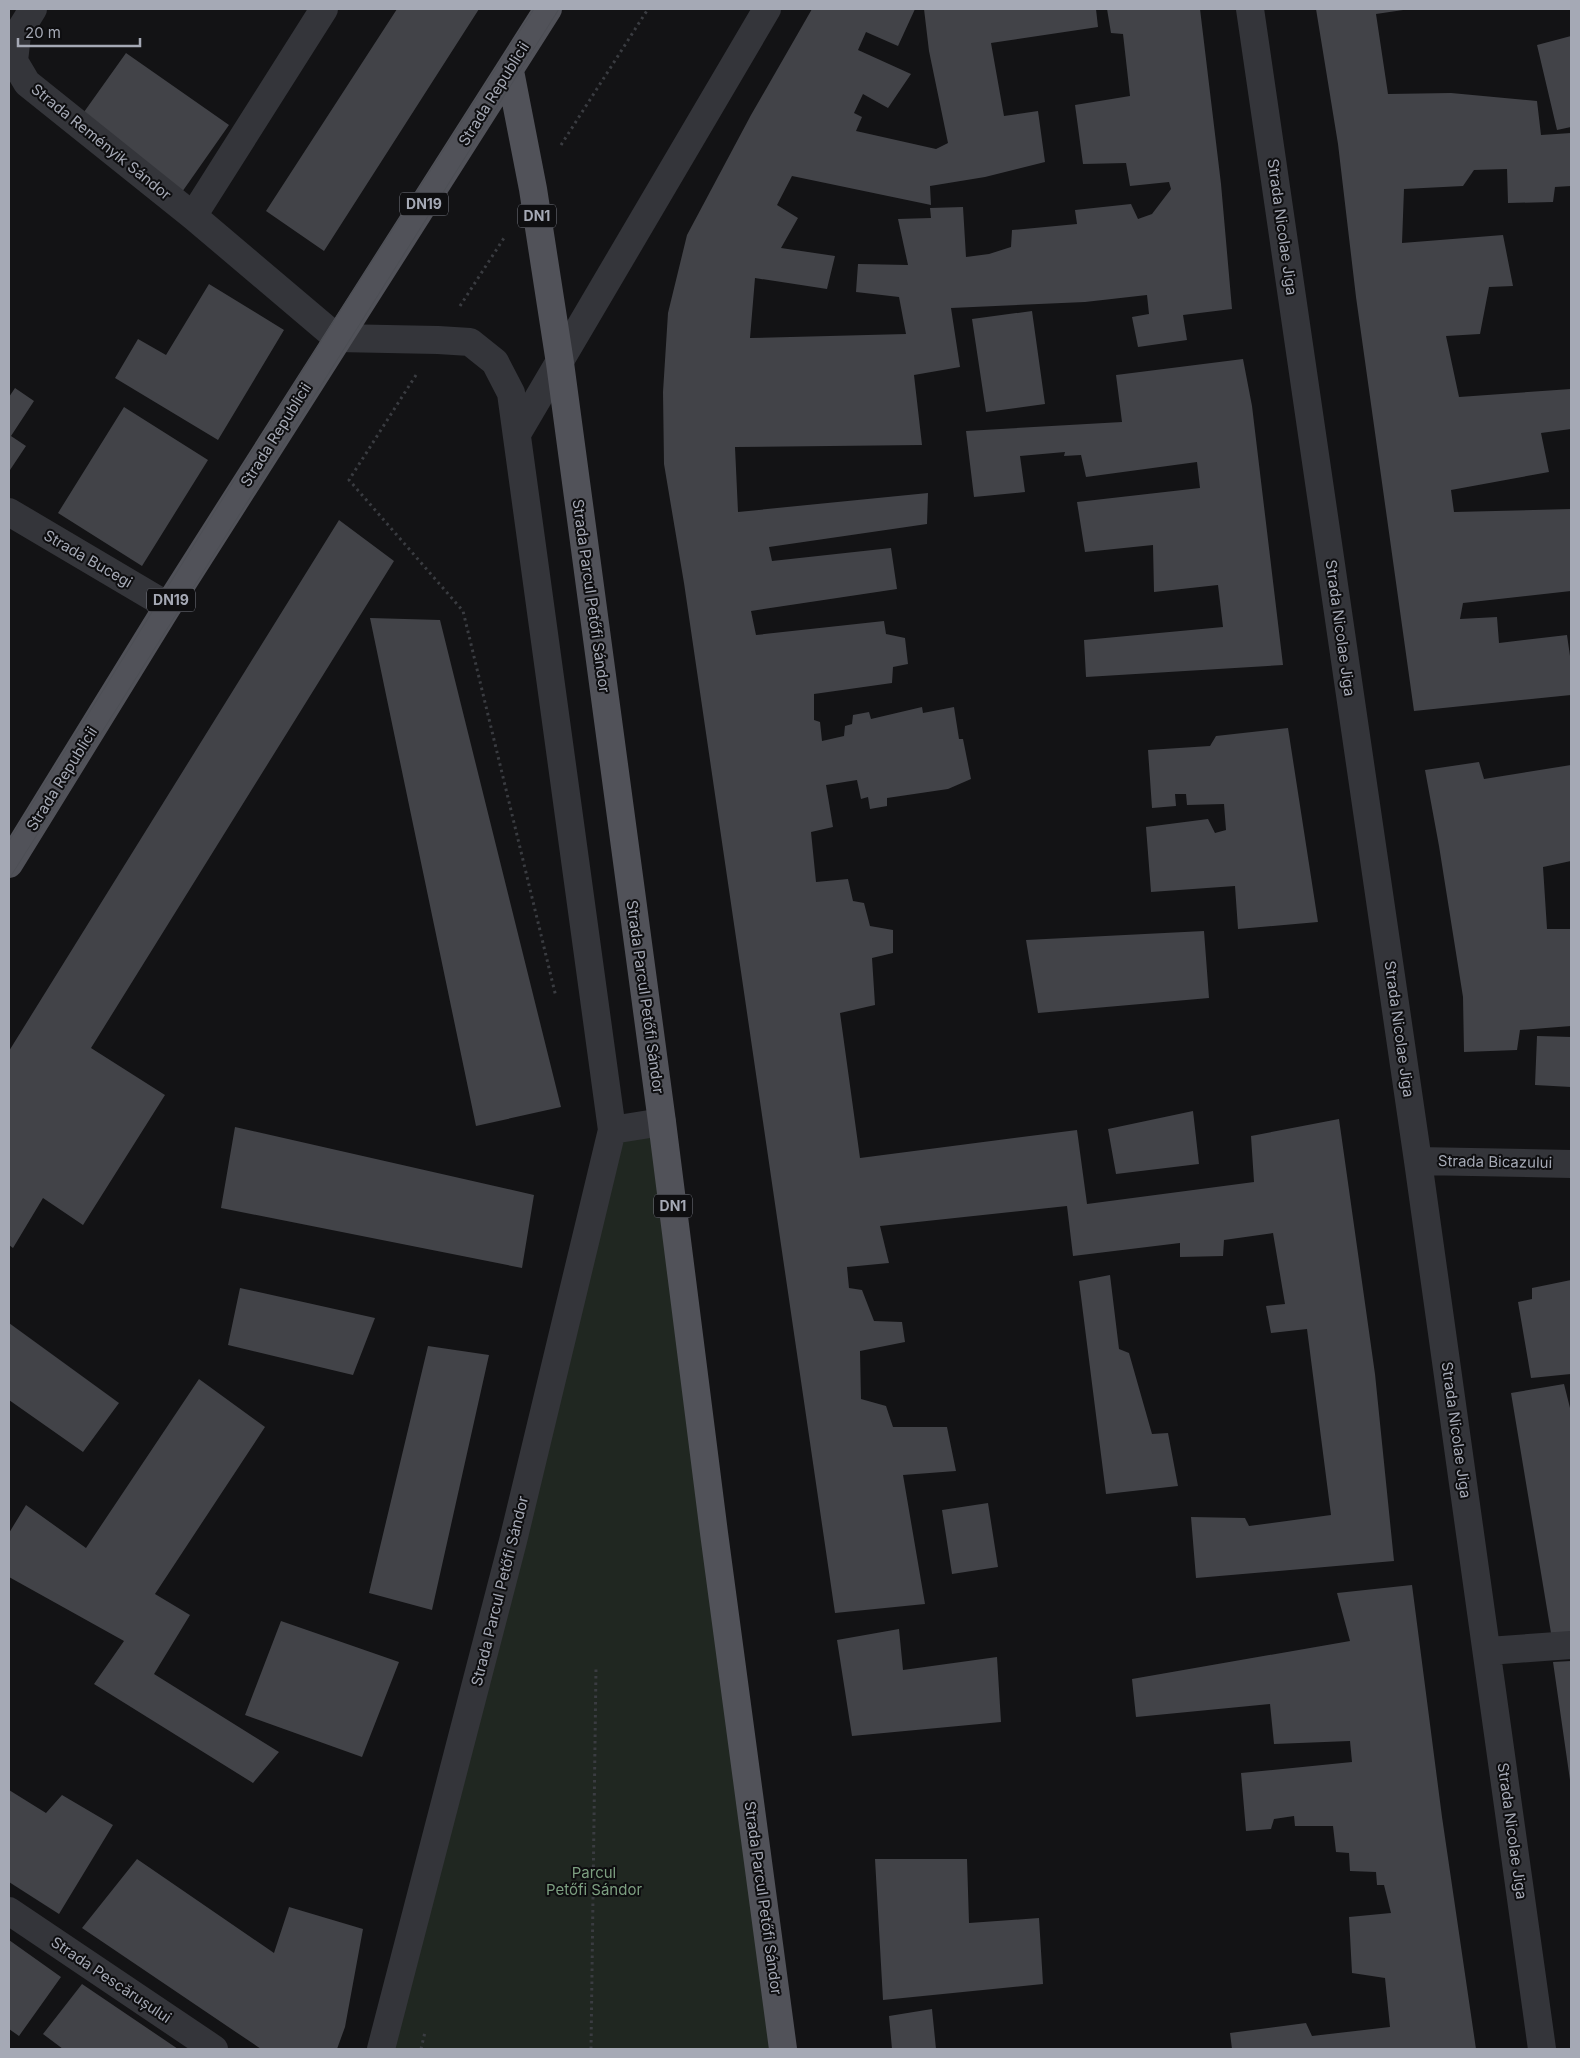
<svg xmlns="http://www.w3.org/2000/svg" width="1580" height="2058" font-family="Inter,sans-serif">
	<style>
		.green { fill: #202721 }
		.building { fill: #424348 }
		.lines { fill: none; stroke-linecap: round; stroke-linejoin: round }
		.path { stroke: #3a3c41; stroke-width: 3; stroke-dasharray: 2.5 4; stroke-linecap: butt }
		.minor { stroke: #34353a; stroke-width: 28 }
		.primary { stroke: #515259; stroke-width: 28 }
		.tram { stroke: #4d4f55; stroke-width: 1 }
		.labels { text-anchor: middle; stroke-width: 4; stroke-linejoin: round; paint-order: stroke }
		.shield { fill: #0e0e10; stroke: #787a84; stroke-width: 1 }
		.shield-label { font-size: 14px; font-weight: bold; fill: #a5a9b5 }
		.street-label { font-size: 15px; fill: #a5a9b5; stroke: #0e0e10 }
		.park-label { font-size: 15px; fill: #7d9f81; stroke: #0e0e10 }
	</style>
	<rect width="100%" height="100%" fill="#131315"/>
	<!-- green -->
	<path class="green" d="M662 1122 784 2049H380L612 1130Z"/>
	<!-- building -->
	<path class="building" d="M397 9H479L324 251 266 211Z
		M812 9H915L898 46 866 32 858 50 911 74 888 108 863 94 854 113 862 117 856 131 936 149 948 143 929 51 924 9H1096L1098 27 991 43 1004 116 1038 111 1045 162 985 177 930 186 931 205 792 176 777 205 798 218 781 248 835 256 827 289 755 278 750 338 906 334 899 297 856 292 858 264 908 265 898 219 931 218 930 208 963 207 966 257 989 254 1011 247 1012 230 1077 224 1075 210 1131 204 1138 219 1152 214 1171 189 1169 182 1130 186 1126 163 1083 164 1075 105 1130 96 1123 34 1111 33 1107 9H1200L1221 184 1232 309 1183 315 1187 340 1138 347 1132 317 1149 314 1147 295 1085 302 951 308 960 367 914 375 922 445 735 447 738 512 928 493 927 524 769 547 772 561 891 548 897 589 751 611 756 635 884 621 886 634 905 638 908 664 893 667 892 683 814 694V720L820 722 822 741 844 736 845 726 852 724 853 715 869 712 871 719 922 707 923 713 954 707 959 739H963L971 779 948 789 887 798V806L870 809 868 797 861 799 857 780 826 785 833 827 811 832 816 882 848 879 853 901 864 903 870 926 893 930V953L872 958 875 1005 840 1013 860 1158 1077 1130 1087 1204 1254 1182 1251 1136 1339 1119 1375 1374 1394 1561 1196 1578 1191 1517 1245 1518 1249 1526 1331 1515 1307 1329 1271 1333 1266 1306 1285 1304 1273 1233 1224 1240 1223 1256 1180 1257V1243L1073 1256 1067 1206 880 1226 889 1263 847 1267 849 1288 862 1290 874 1321 902 1322 905 1342 860 1351 861 1399 886 1406 893 1427H947L956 1471 903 1475 925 1604 835 1613 684 583 664 464 663 392 668 313 687 235 751 115Z
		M1316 9H1410L1376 14 1388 94 1451 93 1537 101 1541 135 1571 133V186L1555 187 1553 202 1508 203 1507 169 1474 170 1463 186 1404 189 1402 243 1503 235 1513 286 1489 287 1480 334 1446 336 1459 397 1571 389V429L1541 433 1549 472 1451 490 1454 512 1571 509V591L1463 603 1460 619 1497 617 1499 643 1567 635 1571 663V695L1414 711 1356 297 1338 144Z
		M1571 36V127L1557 130 1537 45Z
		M126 53 229 125 182 192 79 119Z
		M209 284 284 330 218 440 115 378 138 339 166 355Z
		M1032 311 1045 404 986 412 972 319Z
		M1243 359 1252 406 1283 665 1086 677 1084 640 1223 627 1218 585 1154 592 1153 545 1085 552 1077 502 1200 488 1197 462 1086 477 1081 455 1064 456 1065 452 1020 456 1025 492 974 497 966 431 1122 422 1116 375Z
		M15 388 34 401 11 436 26 446 10 470 9 397Z
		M124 407 208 460 142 566 58 513Z
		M339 520 394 561 91 1048 165 1095 83 1225 43 1198 13 1248 9 1245V1051Z
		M370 618 440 620 561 1107 476 1126Z
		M1288 728 1318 922 1238 929 1235 886 1151 892 1146 827 1208 819 1215 833 1226 830 1224 804 1187 805 1186 794H1175L1176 806 1152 808 1148 750 1210 746 1216 736Z
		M1479 762 1484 779 1571 765V861L1543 867 1547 929H1571V1026L1520 1030 1517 1050 1464 1052 1463 997 1439 846 1425 770Z
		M1204 931 1209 998 1038 1013 1026 940Z
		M1537 1036 1571 1037V1087L1535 1085Z
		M1193 1111 1199 1164 1116 1174 1108 1129Z
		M235 1127 534 1195 522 1268 221 1208Z
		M1110 1275 1119 1349 1129 1353 1152 1434 1168 1433 1178 1486 1106 1494 1079 1281Z
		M1571 1280V1374L1531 1378 1518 1302 1532 1299V1288Z
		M240 1288 375 1318 353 1375 228 1345Z
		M9 1323 119 1403 83 1452 9 1400Z
		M428 1346 489 1355 432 1610 369 1593Z
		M199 1379 265 1427 155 1594 190 1615 154 1674 279 1752 253 1783 94 1684 124 1641 9 1577V1533L26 1505 86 1548Z
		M1564 1384 1571 1412V1632L1551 1633 1511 1393Z
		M988 1503 998 1567 952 1574 942 1510Z
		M1412 1585 1442 1817 1476 2049H1232L1230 2033 1306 2023 1312 2036 1390 2027 1385 1978 1352 1973 1349 1917 1391 1913 1384 1885H1377L1376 1872 1350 1871 1349 1853 1336 1852 1333 1826H1295L1294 1816 1274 1819 1271 1829 1246 1831 1241 1773 1352 1762 1350 1741 1274 1744 1270 1704 1136 1717 1132 1679 1350 1641 1337 1593Z
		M281 1621 399 1662 362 1757 245 1715Z
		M899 1629 903 1670 997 1657 1001 1722 852 1736 837 1640Z
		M1571 1661V1780H1570L1553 1662Z
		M9 1790 46 1813 62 1795 113 1825 59 1914 9 1882Z
		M137 1859 274 1953 289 1907 363 1929 345 2027 337 2049H261L82 1928Z
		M875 1859H967L969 1923 1039 1918 1043 1984 883 2000Z
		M9 1940 61 1977 19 2036 9 2029Z
		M82 1984 178 2049H63L43 2034Z
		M932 2009 936 2049H892L889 2016Z"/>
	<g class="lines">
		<!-- path -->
		<path class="path" d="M561 145 648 9
			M460 306 504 238
			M416 375 349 480 463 611 556 997
			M421 2049 425 2032
			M591 2049 596 1668"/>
		<!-- minor -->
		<path class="minor" d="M33 9 17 35 14 61 27 83 193 216 337 338 438 340 470 342 495 362 511 393 612 1130
			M1250 9 1418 1161 1542 2049
			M193 216 324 9
			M517 434 767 9
			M9 512 168 606
			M1418 1161 1571 1164
			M1488 1651 1571 1645
			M9 1911 214 2049
			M381 2049 513 1541 612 1130 662 1122"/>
		<!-- primary -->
		<path class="primary" d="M510 71 533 189 560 363 662 1122 714 1533 783 2049
			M9 864 168 606 548 9"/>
		<!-- tram -->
		<path class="tram" d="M9 841 328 330 534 9
			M9 879 559 9"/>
	</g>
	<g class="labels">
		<!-- shield labels -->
		<g class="shield">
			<rect x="400" y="192.5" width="48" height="23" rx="4"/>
			<rect x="518" y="204.5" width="38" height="23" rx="4"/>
			<rect x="147" y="588.5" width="48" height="23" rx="4"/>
			<rect x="654" y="1194.5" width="38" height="23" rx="4"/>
		</g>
		<g class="shield-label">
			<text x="424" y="209">DN19</text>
			<text x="537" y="221">DN1</text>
			<text x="171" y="605">DN19</text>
			<text x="673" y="1211">DN1</text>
		</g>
		<!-- street labels -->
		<g class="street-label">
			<text transform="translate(494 94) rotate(-58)" y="5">Strada Republicii</text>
			<text transform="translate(101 142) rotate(39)" y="5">Strada Reményik Sándor</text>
			<text transform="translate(1282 227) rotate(82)" y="5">Strada Nicolae Jiga</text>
			<text transform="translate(276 435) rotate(-58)" y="5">Strada Republicii</text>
			<text transform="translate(88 559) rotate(30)" y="5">Strada Bucegi</text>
			<text transform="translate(591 596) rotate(82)" y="5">Strada Parcul Petőfi Sándor</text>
			<text transform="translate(1340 628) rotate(82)" y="5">Strada Nicolae Jiga</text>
			<text transform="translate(62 779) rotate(-58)" y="5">Strada Republicii</text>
			<text transform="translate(645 997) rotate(82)" y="5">Strada Parcul Petőfi Sándor</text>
			<text transform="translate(1399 1029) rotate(82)" y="5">Strada Nicolae Jiga</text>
			<text transform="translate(1495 1162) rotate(1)" y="5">Strada Bicazului</text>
			<text transform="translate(1456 1430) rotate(82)" y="5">Strada Nicolae Jiga</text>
			<text transform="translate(500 1591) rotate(-76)" y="5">Strada Parcul Petőfi Sándor</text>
			<text transform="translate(1512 1831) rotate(82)" y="5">Strada Nicolae Jiga</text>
			<text transform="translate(763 1898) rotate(82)" y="5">Strada Parcul Petőfi Sándor</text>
			<text transform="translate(111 1980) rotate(34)" y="5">Strada Pescărușului</text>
		</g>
		<!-- park labels -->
		<g class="park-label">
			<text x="594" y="1878">Parcul<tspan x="594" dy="17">Petőfi Sándor</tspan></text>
		</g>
	</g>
	<!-- border -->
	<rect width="1580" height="2058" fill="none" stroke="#a5a9b5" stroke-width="20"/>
	<!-- scale -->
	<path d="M18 38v8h122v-8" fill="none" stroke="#a5a9b5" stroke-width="2.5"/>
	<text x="25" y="38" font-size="15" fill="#a5a9b5" stroke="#0e0e10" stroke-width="4" paint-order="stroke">20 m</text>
</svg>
